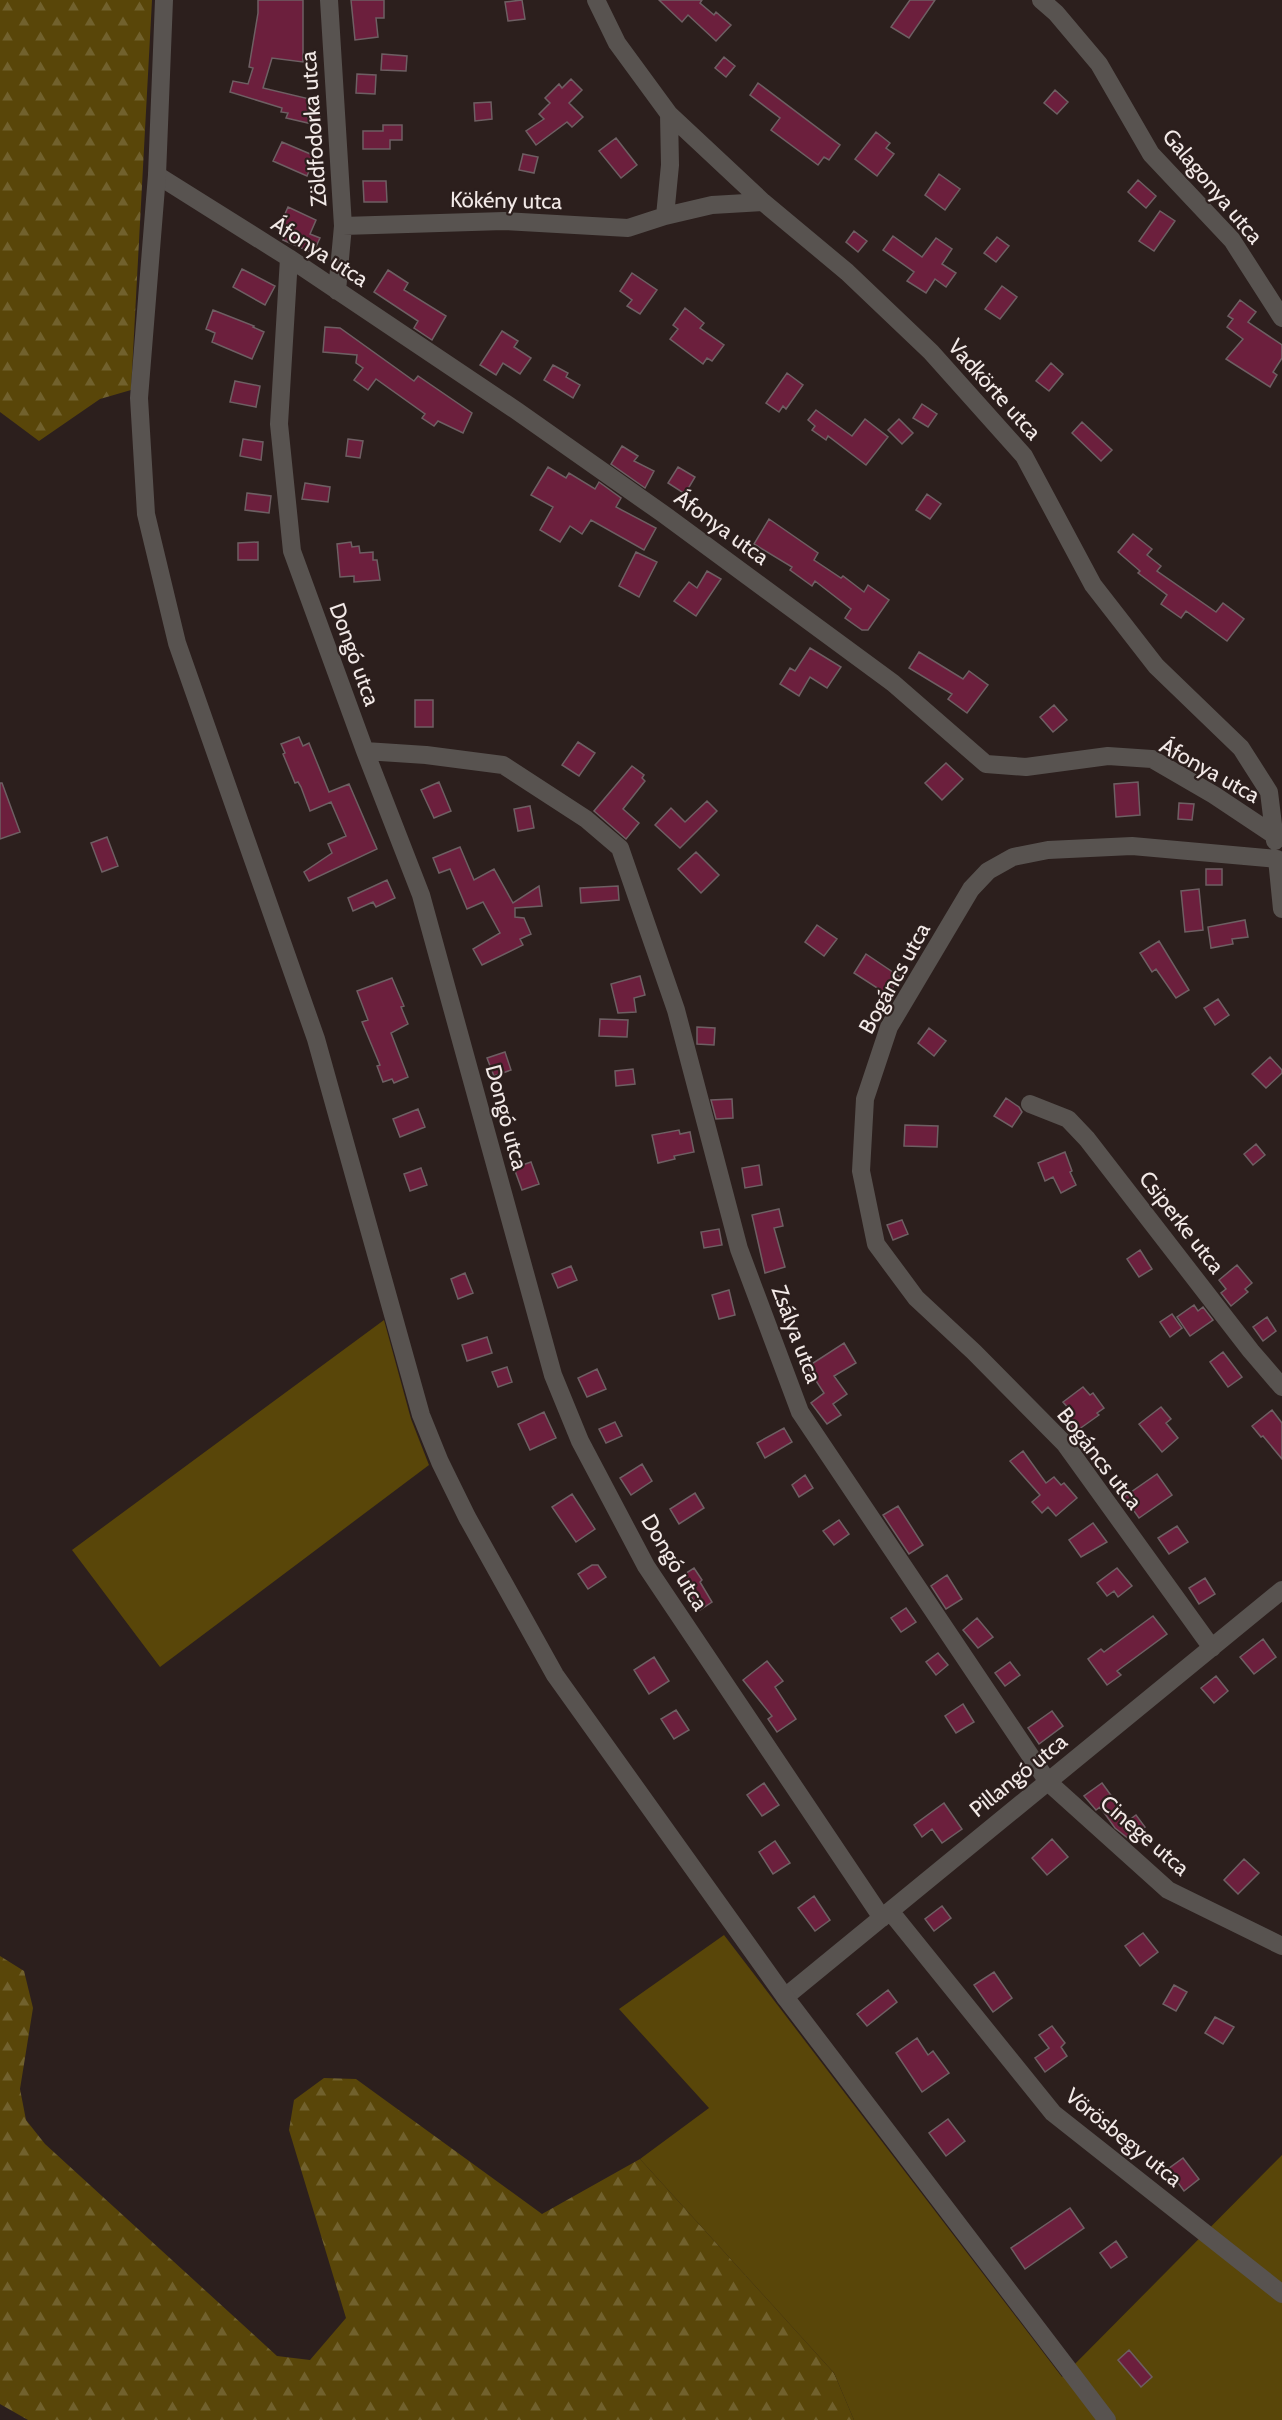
<svg xmlns="http://www.w3.org/2000/svg" width="1282" height="2420" font-family="Cabin,sans-serif">
	<style>
		.forest { fill: url(#forest-firs) }
		.green { fill: #594609 }
		.building { fill: #6c1f3d; stroke: #6e5f63; stroke-width: 1.5 }
		.lines { fill: none; stroke-linecap: round; stroke-linejoin: round }
		.minor { stroke: #585350; stroke-width: 18 }
		.tertiary { stroke: #585350; stroke-width: 18 }
		.labels { text-anchor: middle; stroke-width: 4.5; stroke-linejoin: round; paint-order: stroke }
		.street-label { font-size: 22px; fill: #f2e9e7; stroke: #2c1f1d }
	</style>
	<defs>
		<pattern id="forest-firs" width="22" height="20" patternUnits="userSpaceOnUse" patternTransform="scale(1.5)"><rect width="22" height="20" fill="#594609"/><path d="M5 1l3.5 6h-7zM16 11l3.5 6h-7z" fill="#71612d"/></pattern>
	</defs>
	<rect width="100%" height="100%" fill="#2c1f1d"/>
	<!-- forest -->
	<path class="forest" d="M0 0H152L131 390 100 399 39 441 0 412Z
		M0 1956 24 1971 33 2008 20 2089 26 2120 45 2144 277 2356 310 2360 346 2318 289 2130 294 2100 324 2078 356 2079 542 2214 640 2159 834 2373 854 2420H28L0 2404Z"/>
	<!-- green -->
	<path class="green" d="M384 1320 411 1419 429 1465 160 1667 72 1550Z
		M724 1935 1062 2377 1282 2155V2420H854L834 2373 640 2159 709 2108 619 2009Z"/>
	<!-- building -->
	<path class="building" d="M258 0H303V62L272 58 263 88 318 101 321 121 309 118 308 123 286 118 288 113 281 112 282 108 230 92 233 81 248 84 253 68 249 67 258 13Z
		M351 0H384V18H376L378 37 355 40Z
		M522 0 525 19 508 21 505 2Z
		M659 0H702L700 3 714 15 716 12 731 25 716 41 688 15 682 22Z
		M910 0H935L909 38 891 27Z
		M382 54 407 56 406 71 381 70Z
		M724 57 735 66 726 77 715 68Z
		M357 74 376 75 375 94 356 93Z
		M571 79 582 90 569 103 583 117 572 127 567 122 536 145 526 131 544 119 539 114 550 103 545 98 559 84 562 88Z
		M758 83 840 145 829 160 824 157 818 165 771 130 780 118 750 95Z
		M1055 90 1068 102 1057 114 1044 103Z
		M491 102 492 119 475 121 474 103Z
		M383 125H402V140H390V149H363V131H383Z
		M876 132 890 143 886 148 894 154 877 176 855 159Z
		M616 138 637 165 621 178 599 151Z
		M282 142 315 156 307 176 273 161Z
		M523 154 538 157 534 173 519 170Z
		M939 174 960 189 945 210 925 195Z
		M1138 180 1156 196 1146 208 1128 192Z
		M363 181H386L387 202H364Z
		M288 207 316 220 310 234 320 238 313 253 283 240 286 233 278 230Z
		M1160 211 1175 221 1154 251 1139 241Z
		M854 231 867 241 858 252 846 242Z
		M893 236 922 257 936 238 952 249 942 264 956 273 946 287 935 279 926 293 907 281 914 272 883 250Z
		M997 237 1009 246 996 262 984 253Z
		M242 269 275 286 265 305 233 287Z
		M388 270 408 283 404 290 446 316 432 340 414 328 418 321 374 292Z
		M632 273 657 290 640 314 627 306 632 300 620 291Z
		M1002 286 1017 297 1000 319 985 309Z
		M1240 300 1256 312 1248 322 1282 345V358L1273 372 1277 375 1270 387 1226 359 1243 339 1227 327 1233 319 1228 316Z
		M685 308 704 323 700 328 724 345 712 361 707 358 703 364 670 339 678 329 673 325Z
		M213 310 254 326 253 327 264 332 252 359 212 342 215 333 206 329Z
		M325 327 340 328 414 381 418 376 472 413 463 433 438 421 434 426 422 418 425 414 376 379 368 390 354 380 363 368 356 363 357 355 323 352Z
		M502 331 518 341 514 347 531 358 520 374 503 363 496 375 480 365Z
		M1051 363 1063 374 1049 391 1036 381Z
		M553 365 568 373 566 377 580 385 573 398 544 380Z
		M787 373 803 385 786 409 783 406 779 412 766 403Z
		M235 381 260 386 256 407 230 402Z
		M922 404 937 414 928 427 913 418Z
		M816 410 852 436 865 419 888 437 866 465 828 436 826 440 812 430 815 426 808 420Z
		M899 419 913 433 902 444 888 430Z
		M1082 422 1112 450 1101 461 1072 433Z
		M243 439 263 442 261 460 240 456Z
		M348 439 363 441 360 458 346 456Z
		M622 446 638 456 634 461 654 471 645 488 611 464Z
		M548 467 566 478 569 473 595 489 599 482 621 498 616 507 656 528 644 550 591 520 582 534 570 526 560 542 540 530 553 507 531 495Z
		M678 467 695 477 685 494 668 483Z
		M305 483 330 487 328 502 302 499Z
		M247 493 271 496 269 513 245 510Z
		M927 494 941 504 930 519 916 510Z
		M769 519 818 553 814 560 841 578 843 576 864 592 868 585 889 600 868 630H862L845 618 851 609 815 581 812 586 790 570 792 567 754 544Z
		M1133 534 1152 549 1147 555 1161 566 1157 571 1216 612 1223 603 1244 619 1227 641 1186 611 1181 618 1161 604 1167 595 1138 573 1140 571 1118 552Z
		M258 542V560H238V543Z
		M351 542 352 547 359 546 360 553 373 552V560H377L380 580 354 582V576L340 577 337 544Z
		M636 552 657 562 639 597 619 586Z
		M707 571 721 579 696 616 674 601 689 582 697 588Z
		M810 648 841 667 827 688 810 677 799 696 780 684 790 668 795 671Z
		M919 652 963 679 969 671 988 685 967 713 948 699 952 694 909 668Z
		M415 700H433V727H415Z
		M1054 705 1067 720 1053 732 1040 717Z
		M299 737 303 746 309 743 329 792 349 784 377 849 309 881 304 872 332 853 328 844 346 836 331 802 310 811 301 787 298 782 295 783 283 754 285 753 281 744Z
		M578 742 595 753 579 776 562 765Z
		M946 763 963 779 942 800 925 783Z
		M632 766 644 775 642 778 645 781 623 809 639 823 626 839 594 811Z
		M439 782 451 811 434 818 421 790Z
		M1138 782 1140 815 1116 817 1114 784Z
		M0 783H2L20 832 0 839Z
		M707 801 717 811 680 848 655 825 671 808 685 822Z
		M1179 803 1194 804 1192 820 1178 819Z
		M530 806 534 828 518 831 514 809Z
		M107 837 118 866 102 872 91 843Z
		M460 847 474 880 494 869 513 903 539 886 542 906 515 908V917L524 918 531 934 520 939 523 945 482 965 473 949 500 933 483 902 467 909 450 869 439 873 433 858Z
		M696 852 719 875 701 893 678 869Z
		M1206 869H1222V885H1206Z
		M387 880 395 898 376 907 373 902 353 911 348 898Z
		M618 886 619 900 581 903 580 888Z
		M1199 889 1203 930 1185 932 1181 891Z
		M1245 920 1248 937 1232 939 1233 944 1211 948 1208 927Z
		M817 925 837 939 824 956 805 942Z
		M1159 941 1189 990 1176 998 1156 969 1152 972 1140 953Z
		M866 954 900 977 888 995 854 973Z
		M640 976 645 995 634 998 636 1012 618 1013 611 984Z
		M392 978 404 1006 401 1007 408 1024 391 1033 408 1077 394 1083 392 1079 383 1082 377 1066 380 1065 362 1022 368 1020 357 991Z
		M1218 999 1229 1015 1215 1025 1204 1008Z
		M600 1019 628 1020 627 1037 599 1036Z
		M697 1027 715 1028 714 1045 697 1044Z
		M929 1028 946 1041 934 1056 918 1043Z
		M505 1052 511 1070 494 1076 487 1058Z
		M1270 1057 1282 1070V1073L1266 1088 1252 1074Z
		M633 1069 635 1084 616 1086 615 1071Z
		M1006 1098 1019 1107 1022 1112 1012 1127 994 1116Z
		M732 1099 733 1118 716 1119 711 1100Z
		M418 1109 425 1127 400 1137 393 1119Z
		M905 1125 938 1126 937 1147 904 1146Z
		M679 1130 680 1134 690 1132 694 1152 674 1156 675 1159 658 1163 652 1135Z
		M1256 1144 1265 1155 1253 1165 1244 1154Z
		M1065 1152 1072 1171 1070 1172 1076 1185 1061 1193 1053 1177 1045 1181 1038 1163Z
		M531 1162 539 1184 522 1190 514 1168Z
		M759 1165 762 1185 745 1188 742 1168Z
		M421 1168 427 1185 410 1191 404 1174Z
		M779 1209 783 1226 774 1228 785 1267 765 1273 752 1215Z
		M902 1220 908 1234 893 1240 887 1225Z
		M719 1229 722 1245 704 1248 701 1232Z
		M1140 1250 1152 1269 1139 1277 1127 1259Z
		M1237 1265 1252 1283 1245 1289 1248 1292 1231 1306 1221 1293 1226 1289 1219 1280Z
		M571 1266 577 1280 558 1288 552 1274Z
		M465 1273 473 1293 458 1299 451 1279Z
		M729 1290 735 1315 719 1319 712 1295Z
		M1194 1305 1198 1311 1203 1307 1213 1320 1190 1336 1177 1317Z
		M1172 1314 1182 1328 1170 1337 1160 1322Z
		M1267 1317 1276 1331 1263 1341 1253 1327Z
		M487 1337 492 1353 467 1361 462 1345Z
		M844 1343 856 1363 834 1376 847 1394 833 1404 841 1415 827 1424 811 1403 824 1393 807 1367Z
		M1223 1352 1242 1377 1228 1387 1210 1362Z
		M507 1367 512 1382 498 1387 492 1372Z
		M597 1369 606 1389 587 1397 578 1378Z
		M1083 1387 1090 1395 1093 1393 1104 1408 1097 1413 1099 1415 1075 1432 1063 1414 1069 1409 1063 1402Z
		M1161 1407 1171 1419 1166 1423 1178 1438 1162 1452 1139 1424Z
		M1272 1410 1282 1423V1459L1263 1436 1261 1437 1252 1426Z
		M544 1412 556 1438 530 1450 518 1424Z
		M615 1422 622 1436 606 1443 599 1429Z
		M784 1428 792 1442 765 1458 757 1443Z
		M1023 1451 1046 1483 1054 1477 1061 1485 1064 1483 1077 1498 1056 1516 1048 1507 1042 1513 1032 1502 1040 1495 1010 1461Z
		M642 1464 652 1481 631 1495 620 1478Z
		M1157 1474 1172 1495 1139 1518 1124 1497Z
		M805 1475 813 1488 799 1497 792 1485Z
		M695 1493 704 1508 679 1524 670 1509Z
		M572 1494 595 1529 576 1542 552 1507Z
		M898 1506 923 1545 909 1554 883 1515Z
		M839 1520 849 1534 834 1545 823 1531Z
		M1093 1523 1107 1542 1081 1557 1069 1540Z
		M1177 1526 1188 1542 1169 1554 1158 1538Z
		M592 1565H598L606 1577 588 1589 578 1574Z
		M694 1568 702 1580 700 1582 712 1602 700 1610 687 1590 685 1591 677 1579Z
		M1117 1568 1132 1586 1118 1597 1114 1591 1107 1596 1097 1583Z
		M947 1575 962 1599 946 1609 931 1586Z
		M1205 1578 1215 1594 1199 1604 1189 1588Z
		M906 1608 916 1622 901 1632 891 1618Z
		M1153 1616 1167 1634 1117 1671 1121 1675 1107 1685 1088 1659 1101 1649 1104 1652Z
		M977 1618 993 1637 978 1648 963 1630Z
		M1263 1639 1276 1657 1254 1674 1240 1657Z
		M938 1653 948 1665 936 1675 926 1662Z
		M654 1657 669 1681 649 1694 634 1670Z
		M767 1661 783 1681 775 1687 796 1719 777 1732 768 1719 772 1716 743 1680Z
		M1010 1662 1020 1675 1005 1686 995 1673Z
		M1216 1676 1228 1691 1214 1703 1201 1688Z
		M963 1704 974 1722 956 1733 945 1716Z
		M676 1710 689 1730 674 1739 661 1719Z
		M1052 1711 1063 1726 1039 1744 1028 1728Z
		M764 1783 779 1805 762 1816 747 1795Z
		M1102 1783 1129 1820 1136 1815 1145 1827 1129 1839 1115 1828 1100 1807 1096 1810 1084 1796Z
		M944 1803 962 1829 942 1843 932 1829 922 1837 914 1825Z
		M1052 1839 1068 1857 1047 1875 1032 1858Z
		M775 1841 790 1863 773 1874 759 1852Z
		M1244 1859 1259 1873 1238 1894 1224 1880Z
		M814 1896 830 1920 815 1931 798 1908Z
		M942 1906 951 1918 934 1931 925 1919Z
		M1143 1933 1158 1952 1140 1966 1125 1946Z
		M994 1972 1012 1998 993 2012 974 1985Z
		M1174 1985 1187 1992 1176 2011 1163 2004Z
		M888 1990 897 2002 867 2026 857 2014Z
		M1215 2017 1234 2027 1223 2044 1205 2033Z
		M1052 2026 1065 2043 1061 2047 1067 2056 1045 2072 1035 2058 1049 2048 1039 2035Z
		M917 2038 928 2055 933 2051 949 2073 922 2092 896 2053Z
		M948 2119 965 2141 946 2156 929 2133Z
		M1183 2158 1199 2179 1184 2191 1168 2169Z
		M1070 2208 1084 2228 1025 2269 1011 2248Z
		M1116 2241 1127 2257 1111 2268 1100 2253Z
		M1129 2350 1152 2377 1141 2387 1118 2360Z"/>
	<g class="lines">
		<!-- minor -->
		<path class="minor" d="M329 0 343 226 337 291
			M596 0 617 43 669 114 763 202 847 272 931 352 1024 456 1093 585 1156 666 1241 748 1269 792 1275 841
			M1041 0 1056 13 1099 64 1151 154 1232 240 1282 318
			M157 175 289 258 517 411 662 513 893 683 986 764 1026 767 1108 756 1152 759 1214 795 1274 835
			M665 216 670 165 669 114
			M343 226 504 221 628 228 665 216 712 205 763 202
			M289 258 279 424 292 551 365 751 421 895 553 1375 580 1441 646 1566 882 1918
			M365 751 426 755 503 765 586 819 620 848 676 1010 739 1249 800 1412 1048 1782 1168 1890 1282 1946
			M1030 1104 1068 1119 1087 1139 1251 1351 1282 1387
			M1212 1648 1065 1444 974 1352 916 1298 876 1244 861 1171 865 1099 889 1027 971 889 988 871 1013 857 1048 850 1132 846 1277 859 1282 909
			M890 1911 1053 2113 1282 2294
			M785 1997 1282 1590"/>
		<!-- tertiary -->
		<path class="tertiary" d="M164 0 157 175 139 398 146 514 177 643 316 1039 421 1415 440 1462 467 1517 555 1675 785 1997 1107 2420"/>
	</g>
	<g class="labels">
		<!-- street labels -->
		<g class="street-label">
			<text transform="translate(313 129) rotate(-94)" y="8">Zöldfodorka utca</text>
			<text transform="translate(1213 186) rotate(50)" y="8">Galagonya utca</text>
			<text transform="translate(506 200) rotate(1)" y="8">Kökény utca</text>
			<text transform="translate(320 251) rotate(33)" y="8">Áfonya utca</text>
			<text transform="translate(995 389) rotate(48)" y="8">Vadkörte utca</text>
			<text transform="translate(722 527) rotate(36)" y="8">Áfonya utca</text>
			<text transform="translate(355 654) rotate(70)" y="8">Dongó utca</text>
			<text transform="translate(1210 770) rotate(29)" y="8">Áfonya utca</text>
			<text transform="translate(894 978) rotate(-61)" y="8">Bogáncs utca</text>
			<text transform="translate(507 1117) rotate(75)" y="8">Dongó utca</text>
			<text transform="translate(1182 1222) rotate(52)" y="8">Csiperke utca</text>
			<text transform="translate(797 1334) rotate(69)" y="8">Zsálya utca</text>
			<text transform="translate(1100 1458) rotate(52)" y="8">Bogáncs utca</text>
			<text transform="translate(675 1562) rotate(59)" y="8">Dongó utca</text>
			<text transform="translate(1018 1775) rotate(-39)" y="8">Pillangó utca</text>
			<text transform="translate(1145 1835) rotate(41)" y="8">Cinege utca</text>
			<text transform="translate(1124 2137) rotate(39)" y="8">Vörösbegy utca</text>
		</g>
	</g>
</svg>
